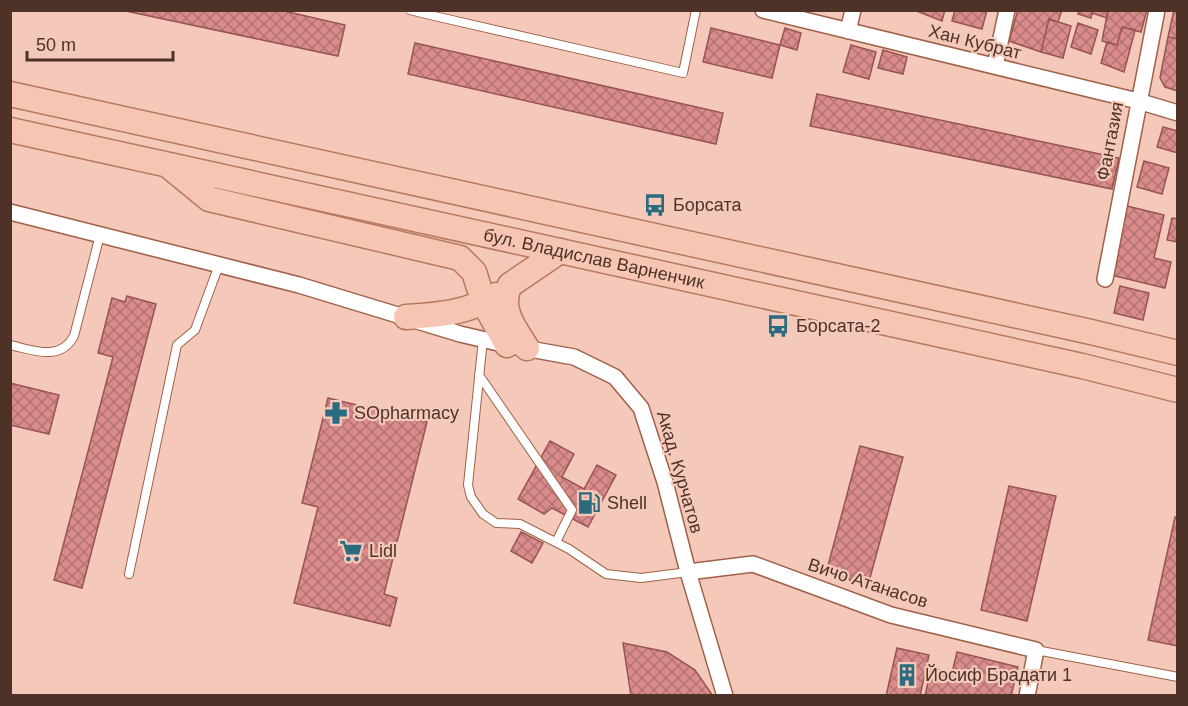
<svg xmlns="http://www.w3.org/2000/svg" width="1188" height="706" font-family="Helvetica,sans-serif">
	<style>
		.building { fill: url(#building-cross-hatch); stroke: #985353; stroke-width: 1.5 }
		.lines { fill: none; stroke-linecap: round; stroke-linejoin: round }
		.lane-casing { stroke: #a06048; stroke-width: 10 }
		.street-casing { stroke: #a06048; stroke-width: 18 }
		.primary-casing { stroke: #b87961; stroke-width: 27 }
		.lane { stroke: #fff; stroke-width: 8 }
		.street { stroke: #fff; stroke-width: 15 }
		.primary { stroke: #f7c5b3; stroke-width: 24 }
		.labels { text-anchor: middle; stroke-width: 4.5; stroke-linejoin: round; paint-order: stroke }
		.street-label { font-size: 18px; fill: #4f3227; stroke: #f5c9b9 }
		.poi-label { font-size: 18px; fill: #4f3227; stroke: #f5c9b9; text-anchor: start }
	</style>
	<defs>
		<pattern id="building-cross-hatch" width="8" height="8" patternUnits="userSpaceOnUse" patternTransform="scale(1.5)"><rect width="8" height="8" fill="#d98c8b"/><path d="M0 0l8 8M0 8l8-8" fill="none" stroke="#b27372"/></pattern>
	</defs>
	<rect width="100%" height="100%" fill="#f5c9b9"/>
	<!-- building -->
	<path class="building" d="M121 10H280L345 25 338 56Z
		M914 10H945L942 21Z
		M955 10H987L982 29 952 21Z
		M1018 10H1062L1058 22 1049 19 1041 52 1009 41Z
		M1079 10H1108L1107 18 1092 13 1091 18 1078 14Z
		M1108 10H1147L1141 32 1122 27 1117 45 1102 41Z
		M1174 10H1178V39L1168 37Z
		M1049 19 1071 26 1063 58 1041 52Z
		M1078 23 1098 30 1091 54 1071 47Z
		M1122 27 1135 30 1124 72 1101 63 1107 42 1117 45Z
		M711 28 780 45 772 78 703 62Z
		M785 28 801 33 797 50 780 45Z
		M1168 37 1178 39V91L1165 87 1160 78Z
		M415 43 723 113 716 144 408 74Z
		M851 45 876 52 869 79 843 72Z
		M883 50 907 57 903 74 878 68Z
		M817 94 1119 158 1112 189 810 126Z
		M1163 127 1178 131V153L1157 147Z
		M1144 161 1169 168 1162 194 1137 187Z
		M1127 206 1164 215 1154 258 1171 262 1165 288 1111 275Z
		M1172 218 1178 219V242L1167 240Z
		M1120 286 1149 293 1143 320 1114 313Z
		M127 296 156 304 82 588 54 580 113 357 98 353 112 298 125 302Z
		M10 383 59 395 49 434 10 425Z
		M328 398 427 422 384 594 397 598 390 626 294 603 318 507 302 503Z
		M550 441 574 454 562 477 584 489 597 465 616 475 588 527 552 508 544 514 518 499Z
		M860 446 903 457 868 585 826 573Z
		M1009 486 1056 496 1027 621 981 610Z
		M1175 517 1178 518V646L1148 640Z
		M521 532 543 543 532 563 511 551Z
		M623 643 667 652 695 670 713 696H631Z
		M897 648 929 655 920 696H886Z
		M957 652 1018 667 1011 696H925L931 668 952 673Z"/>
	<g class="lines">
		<!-- lane casing -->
		<g class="lane-casing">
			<path id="lane" d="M410 10 430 15
				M431 10 430 15 683 73 696 10
				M483 339 468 485 471 497 483 514 496 523 520 524 569 549 606 574 641 578 688 572
				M10 345C33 350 60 362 74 336L100 235
				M479 375 572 510 556 542
				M129 574 177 345 195 330 219 265
				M1036 650 1178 677"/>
		</g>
		<!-- street casing -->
		<g class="street-casing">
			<path id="street" d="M763 10 1138 101 1178 113
				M848 31 853 10
				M995 66 1007 10
				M10 212 299 285 460 334 507 345 574 357 615 377 641 408 665 482 688 572 725 696
				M1105 279 1157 10
				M688 572 753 564 891 615 1036 650 1027 696"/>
		</g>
		<!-- primary casing -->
		<g class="primary-casing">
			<g id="primary">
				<path d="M10 94 1091 332 1178 353"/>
				<path id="s1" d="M10 130 1082 366 1178 390"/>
				<path d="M171 168 209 199 460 258 474 272 484 303 507 345"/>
				<path d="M406 317C437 315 469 313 496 295"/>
				<path d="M527 348C515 329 498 308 510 285L560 251"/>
			</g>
		</g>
		<!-- lane -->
		<use href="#lane" class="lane"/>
		<!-- street -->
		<use href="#street" class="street"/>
		<!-- primary -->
		<use href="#primary" class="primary"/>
	</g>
	<!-- icons -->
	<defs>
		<g id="bus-bare" transform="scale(1.8)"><path d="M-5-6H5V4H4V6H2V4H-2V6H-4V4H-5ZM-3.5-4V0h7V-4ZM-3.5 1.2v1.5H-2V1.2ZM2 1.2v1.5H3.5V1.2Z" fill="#2a6b7e" stroke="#f5c9b9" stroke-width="2.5" paint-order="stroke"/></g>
		<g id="pharmacy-bare" transform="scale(1.8)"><path d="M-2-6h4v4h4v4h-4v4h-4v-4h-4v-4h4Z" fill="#2a6b7e" stroke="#f5c9b9" stroke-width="2.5" paint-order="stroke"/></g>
		<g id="fuel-bare" transform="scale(1.8)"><path d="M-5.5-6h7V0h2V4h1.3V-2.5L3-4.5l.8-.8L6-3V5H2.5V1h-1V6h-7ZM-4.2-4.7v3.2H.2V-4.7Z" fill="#2a6b7e" stroke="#f5c9b9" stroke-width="2.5" paint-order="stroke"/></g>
		<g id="supermarket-bare" transform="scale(1.8)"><path d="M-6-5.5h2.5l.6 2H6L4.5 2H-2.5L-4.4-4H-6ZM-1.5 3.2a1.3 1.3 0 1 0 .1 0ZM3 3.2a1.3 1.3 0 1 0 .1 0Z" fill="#2a6b7e" stroke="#f5c9b9" stroke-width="2.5" paint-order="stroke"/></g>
		<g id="building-bare" transform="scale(1.8)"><path d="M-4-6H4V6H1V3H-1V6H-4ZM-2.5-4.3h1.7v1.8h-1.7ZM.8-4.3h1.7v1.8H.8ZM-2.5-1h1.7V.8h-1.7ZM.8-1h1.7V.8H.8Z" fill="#2a6b7e" stroke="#f5c9b9" stroke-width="2.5" paint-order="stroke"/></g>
	</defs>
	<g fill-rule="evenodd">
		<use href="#bus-bare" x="655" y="205"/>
		<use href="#bus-bare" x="778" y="326"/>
		<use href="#pharmacy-bare" x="336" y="413"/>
		<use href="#fuel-bare" x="589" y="503"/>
		<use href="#supermarket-bare" x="351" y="551"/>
		<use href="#building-bare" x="907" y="675"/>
	</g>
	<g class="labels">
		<!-- street labels -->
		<g class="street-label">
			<text transform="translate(975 42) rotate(14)" y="6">Хан Кубрат</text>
			<text transform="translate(1110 141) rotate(-79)" y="6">Фантазия</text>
			<text dy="6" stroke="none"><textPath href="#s1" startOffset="598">бул. Владислав Варненчик</textPath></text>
			<text transform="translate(680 472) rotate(74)" y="6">Акад. Курчатов</text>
			<text transform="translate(868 583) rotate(18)" y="6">Вичо Атанасов</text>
		</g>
		<!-- poi labels -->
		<g class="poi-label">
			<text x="673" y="211">Борсата</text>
			<text x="796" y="332">Борсата-2</text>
			<text x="354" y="419">SOpharmacy</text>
			<text x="607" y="509">Shell</text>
			<text x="369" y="557">Lidl</text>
			<text x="925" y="681">Йосиф Брадати 1</text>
		</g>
	</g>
	<!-- border -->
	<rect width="1188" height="706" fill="none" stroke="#4f3227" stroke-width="24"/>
	<!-- scale -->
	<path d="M27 51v9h146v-9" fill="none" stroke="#4f3227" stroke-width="3"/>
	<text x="36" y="51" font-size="18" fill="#4f3227" stroke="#f5c9b9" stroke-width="4.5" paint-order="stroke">50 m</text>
</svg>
